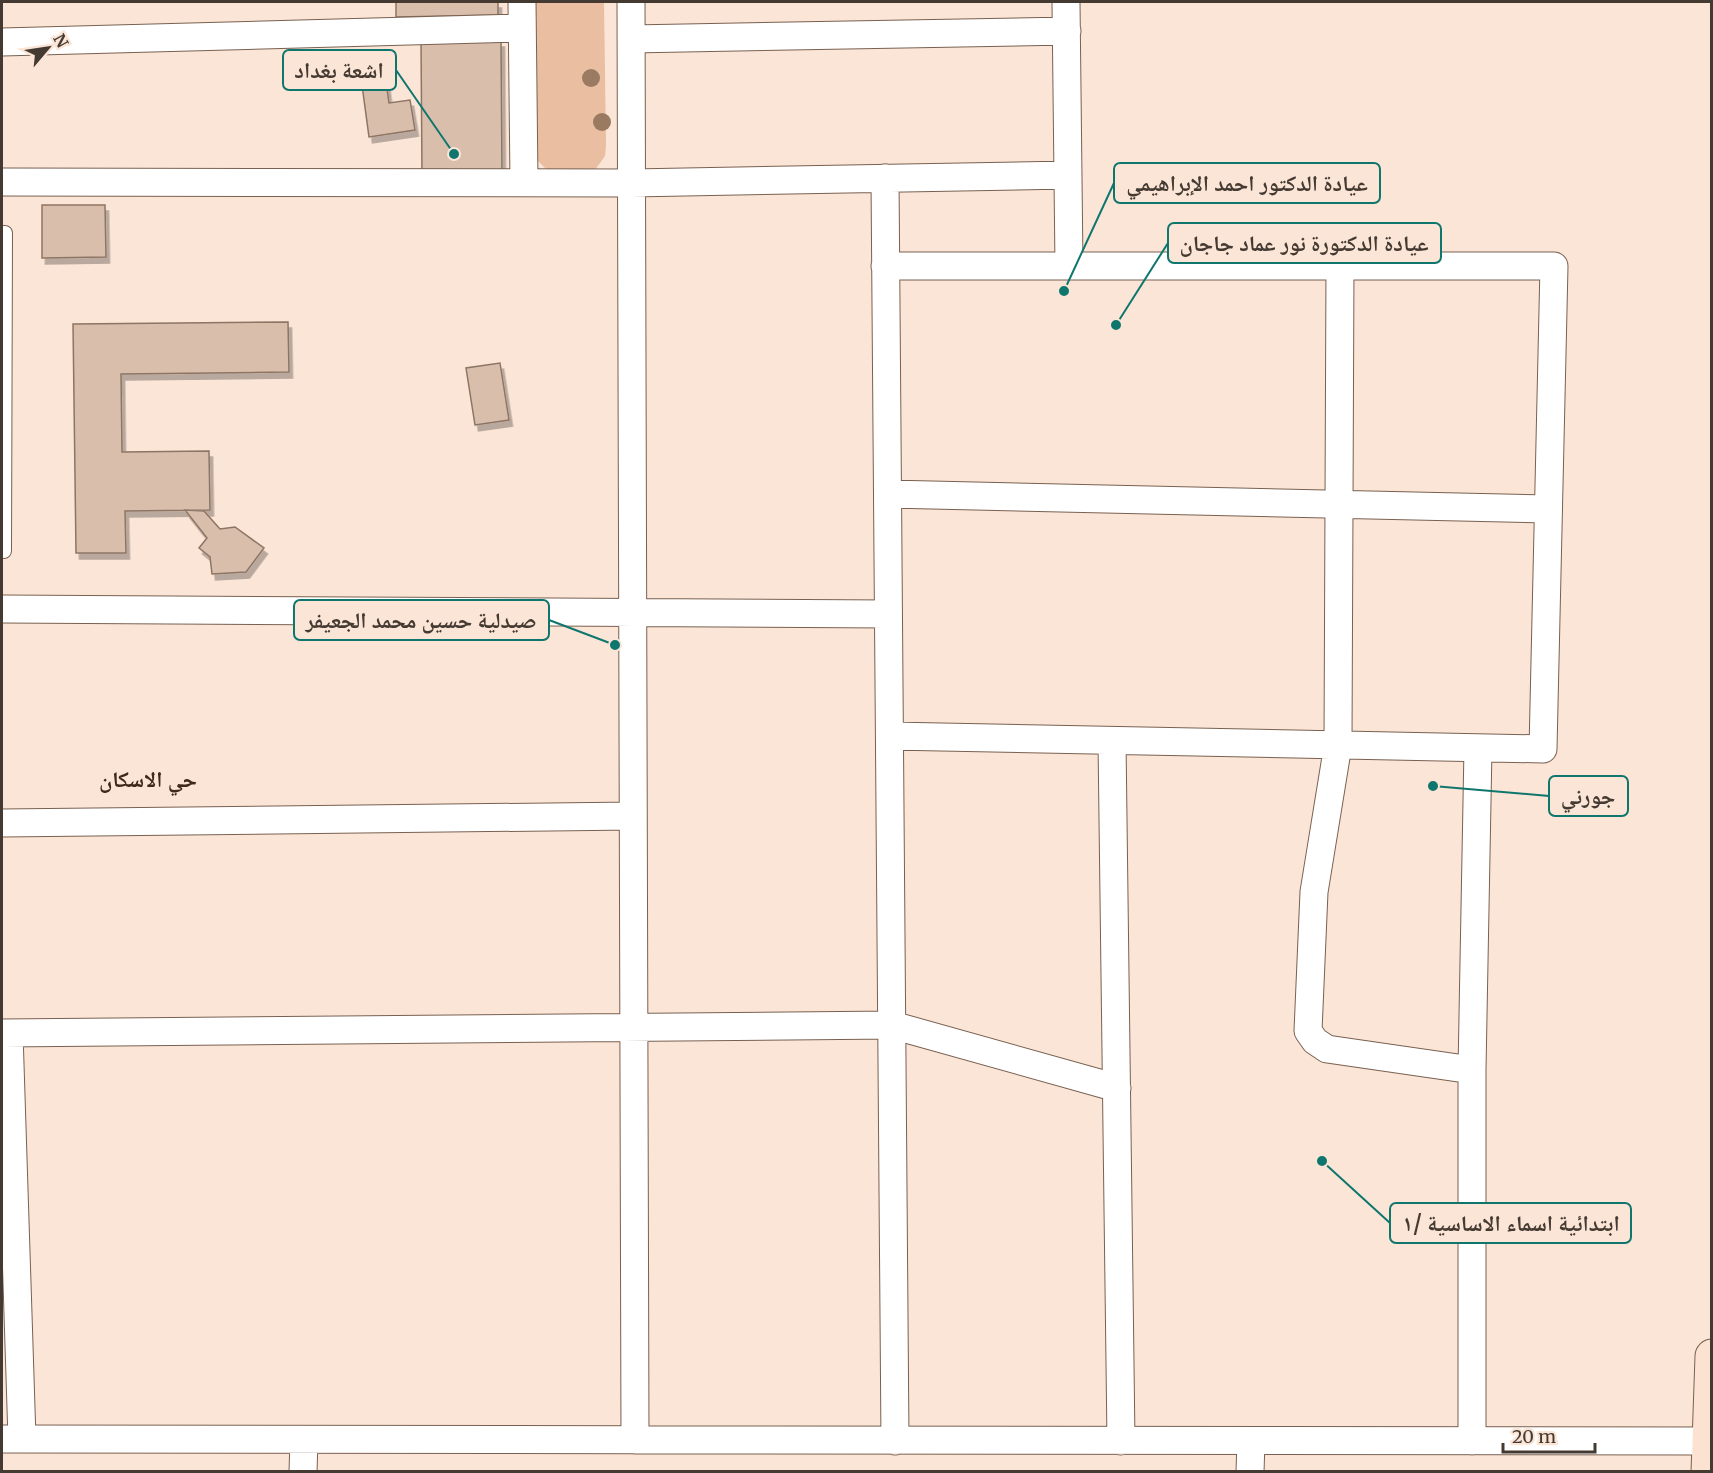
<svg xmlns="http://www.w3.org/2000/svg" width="1713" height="1473" font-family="Merriweather,'Noto Naskh Arabic',serif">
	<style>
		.green { fill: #e9bea1 }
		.building { fill: #d9beac; stroke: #8d7564; stroke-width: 1.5; filter: url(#shadow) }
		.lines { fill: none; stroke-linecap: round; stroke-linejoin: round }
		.lane-casing { stroke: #796151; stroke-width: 16 }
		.street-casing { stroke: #796151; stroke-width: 29 }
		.secondary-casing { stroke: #796151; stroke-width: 35 }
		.lane { stroke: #fff; stroke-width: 14 }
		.street { stroke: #fff; stroke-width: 27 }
		.secondary { stroke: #fce3d1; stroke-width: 33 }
		.tree { fill: #9a7b62 }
		.labels { text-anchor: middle; stroke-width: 4.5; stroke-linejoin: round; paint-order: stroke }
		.neighbourhood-label { font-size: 22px; font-weight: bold; fill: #3e291b; stroke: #fbe5d6 }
		.leader { fill: none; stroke: #0f766e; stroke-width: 2 }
		.callout-dot { fill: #0f766e; stroke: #fbe5d6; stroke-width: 2 }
		.callout { fill: #fbe5d6; stroke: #0f766e; stroke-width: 2 }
		.callout-label { font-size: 22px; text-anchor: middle; font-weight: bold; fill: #453a32 }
	</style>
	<defs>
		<filter id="shadow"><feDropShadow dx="3.5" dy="6" stdDeviation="0" flood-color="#0004"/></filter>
	</defs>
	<rect width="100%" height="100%" fill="#fbe5d6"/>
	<!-- green -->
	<path class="green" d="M535 2H604L606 145 605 156 595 170 548 171 537 160Z"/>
	<!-- building -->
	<path class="building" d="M396 2H498V15L396 17Z
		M421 41H501L502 176H422Z
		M386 81 389 103 410 100 415 130 369 137 362 85Z
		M42 205H105L106 257 42 258Z
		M288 322 289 372 121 374 122 452 209 451 210 510 125 511 126 553H76L73 324Z
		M500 363 509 420 475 425 466 368Z
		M185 510 204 511 220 529 235 527 264 548 246 572 212 574 210 557 199 548 207 538Z"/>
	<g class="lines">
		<!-- lane casing -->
		<g class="lane-casing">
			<path id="lane" d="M2 233H5L4 551H2"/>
		</g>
		<!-- street casing -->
		<g class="street-casing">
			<path id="street" d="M522 2 524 182
				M631 2 635 1440
				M1066 2 1069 266
				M631 39 1067 31
				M2 42 522 28
				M885 178 895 1441
				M2 182 632 183 1068 175
				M1340 264 1338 745 1314 892 1308 1031 1315 1041 1327 1049 1472 1070
				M885 266H1554L1543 749 890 736
				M888 494 1548 509
				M2 609 888 614
				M1112 741 1121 1441
				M2 823 633 816
				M2 1033 892 1025 1117 1088
				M9 1033 22 1439
				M2 1439 1709 1441
				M1472 1441V1070L1478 748
				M303 1472 304 1440
				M1250 1472 1251 1441"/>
		</g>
		<!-- secondary casing -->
		<g class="secondary-casing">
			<path id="secondary" d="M1708 1472 1712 1356"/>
		</g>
		<!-- lane -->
		<use href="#lane" class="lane"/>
		<!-- street -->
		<use href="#street" class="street"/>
		<!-- secondary -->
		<use href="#secondary" class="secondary"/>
	</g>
	<!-- trees -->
	<g class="tree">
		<circle cx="591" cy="78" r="9"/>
		<circle cx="602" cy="122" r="9"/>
	</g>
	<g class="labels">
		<!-- neighbourhood labels -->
		<g class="neighbourhood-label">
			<text x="148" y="787">حي الاسكان</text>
		</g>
	</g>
	<!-- callouts -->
	<path class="leader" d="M454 154L396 70M1064 291L1114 183M1116 325L1168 243M615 645L549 620M1433 786L1549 796M1322 1161L1390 1223"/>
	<g class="callout-dot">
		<circle cx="454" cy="154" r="6"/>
		<circle cx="1064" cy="291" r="6"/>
		<circle cx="1116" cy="325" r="6"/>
		<circle cx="615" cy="645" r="6"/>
		<circle cx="1433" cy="786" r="6"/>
		<circle cx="1322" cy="1161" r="6"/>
	</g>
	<g class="callout">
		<rect x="283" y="50" width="113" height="40" rx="6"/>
		<rect x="1114" y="163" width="266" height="40" rx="6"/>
		<rect x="1168" y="223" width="273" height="40" rx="6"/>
		<rect x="294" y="600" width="255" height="40" rx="6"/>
		<rect x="1549" y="776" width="79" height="40" rx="6"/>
		<rect x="1390" y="1203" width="241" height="40" rx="6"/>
	</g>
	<g class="callout-label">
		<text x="339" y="78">اشعة بغداد</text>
		<text x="1247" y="191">عيادة الدكتور احمد الإبراهيمي</text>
		<text x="1304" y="251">عيادة الدكتورة نور عماد جاجان</text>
		<text x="421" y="628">صيدلية حسين محمد الجعيفر</text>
		<text x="1588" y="804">جورني</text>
		<text x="1511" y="1231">ابتدائية اسماء الاساسية /١</text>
	</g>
	<!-- border -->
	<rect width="1713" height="1473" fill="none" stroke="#453a32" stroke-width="6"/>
	<!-- north arrow -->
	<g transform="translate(48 48) rotate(61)" stroke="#fbe5d6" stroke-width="4.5" paint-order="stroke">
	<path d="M0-4.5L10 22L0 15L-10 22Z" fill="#453a32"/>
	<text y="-9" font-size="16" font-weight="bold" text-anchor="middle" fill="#453a32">N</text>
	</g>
	<!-- scale -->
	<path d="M1503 1443v9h92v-9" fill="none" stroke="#453a32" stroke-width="3"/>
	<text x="1512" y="1443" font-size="18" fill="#453a32" stroke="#fbe5d6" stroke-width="4.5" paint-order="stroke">20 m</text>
</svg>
